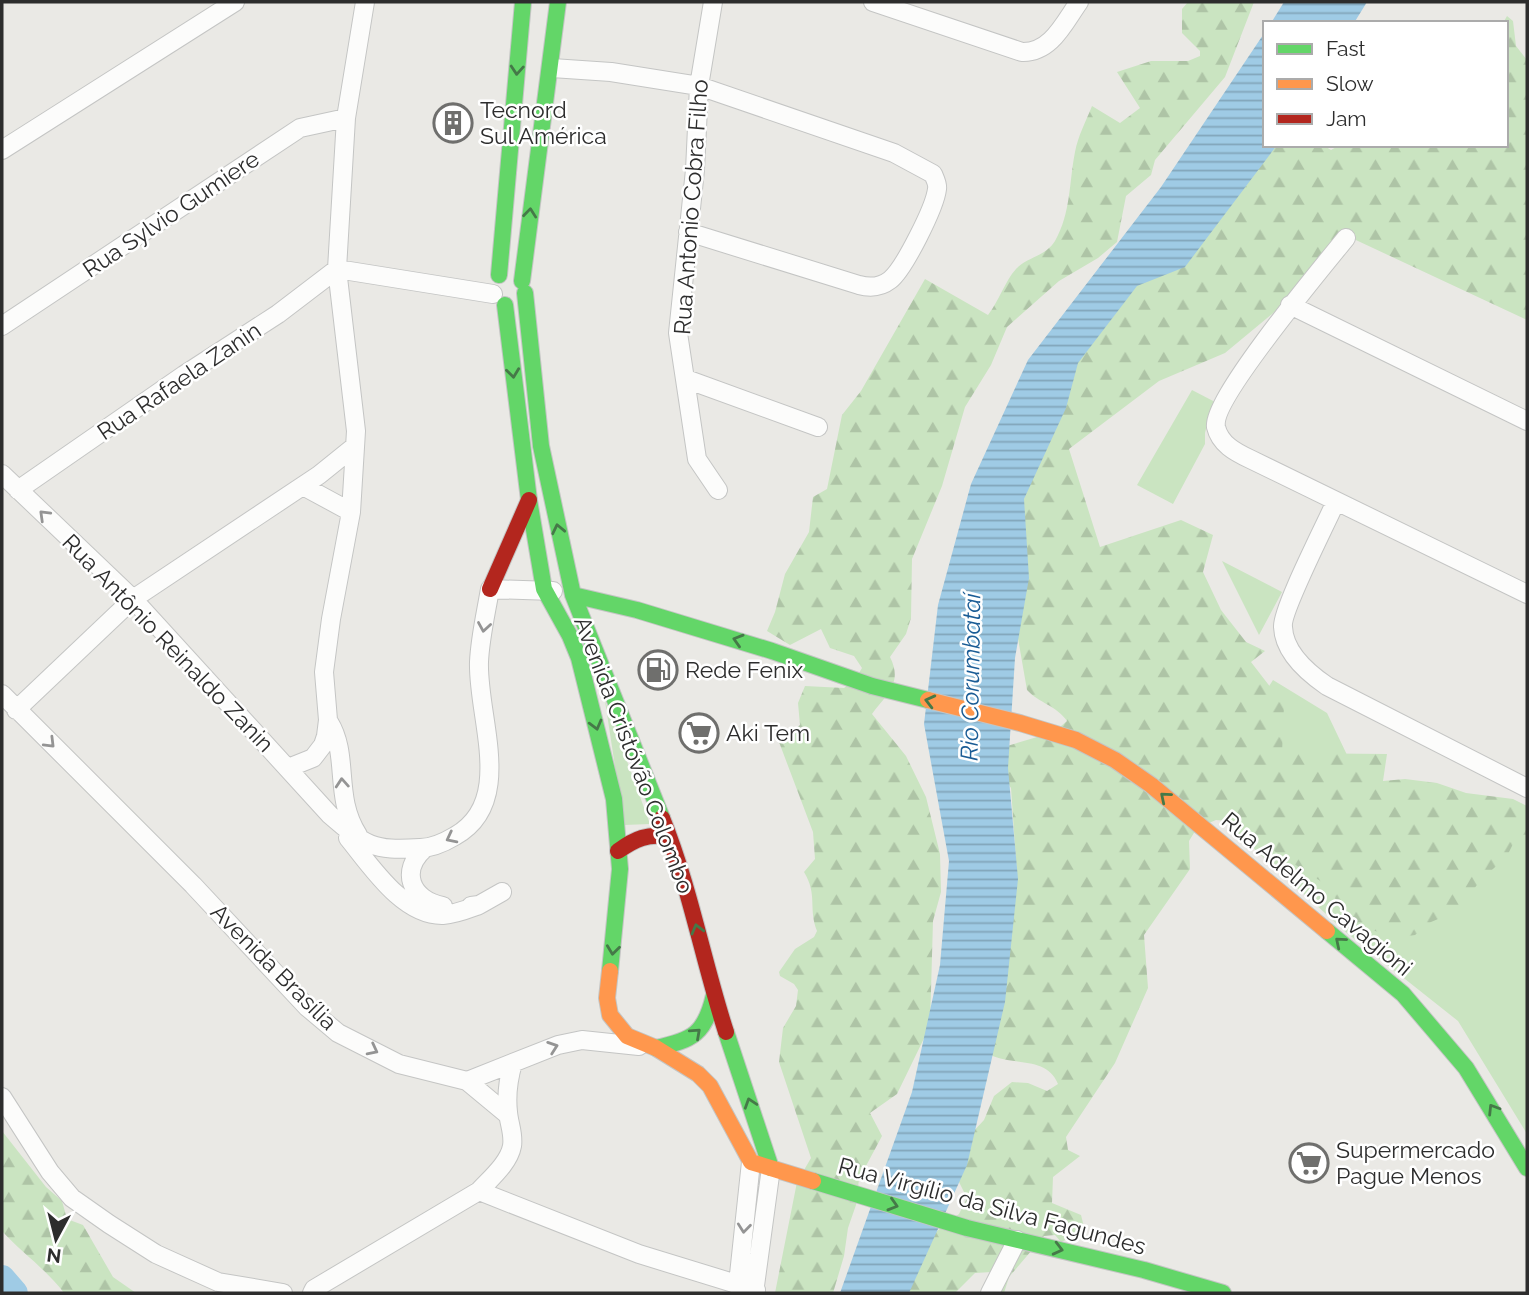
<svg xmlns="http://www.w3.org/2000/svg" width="1529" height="1295" font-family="Raleway,sans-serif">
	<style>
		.grass { fill: #cae4c1 }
		.forest { fill: url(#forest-firs) }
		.water { fill: url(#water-rules) }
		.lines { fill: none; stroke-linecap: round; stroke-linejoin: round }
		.river { stroke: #9fcbe5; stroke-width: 26 }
		.street-casing { stroke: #c4c5c4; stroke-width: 20 }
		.fast-casing { stroke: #c4c5c4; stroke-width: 18 }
		.slow-casing { stroke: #c4c5c4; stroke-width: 18 }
		.jam-casing { stroke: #c4c5c4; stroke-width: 18 }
		.street { stroke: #fcfcfb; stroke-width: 18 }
		.fast { stroke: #63d668; stroke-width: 16 }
		.slow { stroke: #ff974d; stroke-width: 16 }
		.jam { stroke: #b3261e; stroke-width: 16 }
		.oneway { stroke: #457948 }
		.oneway2 { stroke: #949494 }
		.labels { text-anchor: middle; stroke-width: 5; stroke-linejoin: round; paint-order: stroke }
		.poi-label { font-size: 23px; fill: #2d2d2d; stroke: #fff; text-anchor: start }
		.street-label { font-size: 23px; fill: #2d2d2d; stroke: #fff }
		.water-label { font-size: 24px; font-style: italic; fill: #1a5c95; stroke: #fff }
	</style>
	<defs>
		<pattern id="forest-firs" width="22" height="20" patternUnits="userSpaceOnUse" patternTransform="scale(1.75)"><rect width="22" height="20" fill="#cae4c1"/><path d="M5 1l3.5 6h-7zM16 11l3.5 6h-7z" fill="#aec4a6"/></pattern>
		<pattern id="water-rules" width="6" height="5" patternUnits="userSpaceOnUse" patternTransform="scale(1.75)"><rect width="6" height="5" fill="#9fcbe5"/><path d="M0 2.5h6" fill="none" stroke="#82a5ba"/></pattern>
	</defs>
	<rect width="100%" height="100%" fill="#eae9e5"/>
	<!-- grass -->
	<path class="grass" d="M1192 390 1217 403 1209 416 1205 433V444L1173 504 1137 485Z
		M1222 561 1282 592 1259 635Z
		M1273 680 1327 713 1359 780 1527 816V1134L1458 1021 1347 933 1198 798Z
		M605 701 650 824 624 825Z"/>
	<!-- forest -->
	<path class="forest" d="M1188 2H1254L1225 77 1155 160 1151 175 1126 196 1117 242 1098 258 1059 281 1007 327 991 365 965 407 942 486 912 559 911 618 906 634 890 657C903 683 887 694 872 714L906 756 926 797 940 854 941 892 933 921 930 1026 897 1094 870 1113 882 1136 859 1179 856 1205 848 1228 844 1256 833 1293H775L797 1182 811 1158 779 1062 783 1028 796 1006 798 990 794 984 780 976 779 972 795 949 814 937 817 931C808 908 818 895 804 872L815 859 813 832 779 742 800 725 798 703 805 686 844 688 854 681 862 668 854 656 830 648 821 629 790 645 767 631 775 612 785 574 809 532 813 497 827 489 842 415 861 391 925 279 988 315C999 301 1005 281 1016 269 1027 257 1046 256 1055 241 1071 213 1069 182 1075 152 1078 136 1086 121 1092 106L1120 123 1140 108 1117 72 1151 61H1188L1200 56V51L1182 33V9Z
		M1507 16 1513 21 1516 46 1527 60V320L1343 234 1278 309 1225 353 1159 381 1069 449 1100 547 1181 520 1213 535 1203 572 1221 610 1246 642 1265 651 1251 662 1284 705 1282 753 1387 754 1383 781 1405 779 1437 783 1466 793 1513 799 1527 806V840L1516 838 1507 856 1480 881 1457 911 1431 922 1415 935 1401 937 1375 931 1353 922 1342 910 1328 886 1228 821 1216 820 1197 828 1189 841 1190 869 1144 935 1148 988 1115 1063 1066 1137 1068 1150 1080 1156 1053 1177 1052 1203 1081 1215 1085 1231 1061 1242 1055 1235 1044 1236 1009 1277 1004 1293H989L992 1272 975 1273 955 1293H882L891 1267 959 1214 967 1198 957 1178 970 1135 984 1120 994 1096 1012 1082 1028 1083 1047 1091 1058 1084C1047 1056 1012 1066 991 1055L1017 875 1011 788 987 752 1054 732 1067 721C1057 706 1039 703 1027 690L1012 604 1024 499 1070 326 1265 145H1323L1331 150 1340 145H1506V23H1503Z
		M2 1131 46 1187 62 1201 67 1219 83 1225 113 1277 136 1293H64C46 1269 22 1253 2 1231Z"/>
	<!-- water -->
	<path class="water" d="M1284 2H1367L1354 23H1271Z
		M1265 32V145H1277L1185 267 1137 286 1078 363 1066 408 1024 499 1029 578 1015 658 1008 768 1018 879 1005 1002 967 1165 909 1293H840L912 1092 940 965 949 861 924 724 938 605 971 484 1028 360 1161 187Z"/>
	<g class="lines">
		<!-- river -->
		<path class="river" d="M2 1278 15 1293"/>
		<!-- street casing -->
		<g class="street-casing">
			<path id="street" d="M713 2 699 86 695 170 678 333 697 459 718 490
				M873 2 1022 52C1051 53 1064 23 1079 2
				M552 68 611 72 699 86 894 153 933 174C935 179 938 184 937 189 935 207 904 269 890 280 881 287 870 288 859 285L688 232
				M2 150 235 2
				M1346 238C1325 264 1211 400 1216 427 1220 444 1235 452 1250 459L1527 594
				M337 269 493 294
				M1290 305 1527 421
				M2 326 300 128 346 118
				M686 379 818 427
				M2 474 133 599 330 815C366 846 372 851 420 848 433 848 445 842 455 836 516 802 477 717 479 662 480 638 486 613 490 589L553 591
				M303 486 351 512
				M18 490 184 375 278 314 337 269
				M1336 501C1327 522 1281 611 1283 627 1284 652 1308 673 1327 686L1527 788
				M2 694 193 885 307 1007 338 1033 399 1064 467 1081 558 1045 582 1040 639 1046
				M16 710 133 599 319 475 355 446
				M329 722C350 756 333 796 358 835
				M288 768 313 758 323 745 326 736 328 720 324 672 331 619 351 512 356 431 337 269 346 118 365 2
				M348 838C371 866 403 916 443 915 456 914 468 909 479 905
				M425 848C399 871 411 900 443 906
				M471 906 479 905 502 892
				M467 1081 508 1115
				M2 1097 50 1172 72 1198 109 1224 156 1254 218 1282 283 1293
				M479 1191 639 1254 756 1290
				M312 1293 314 1289 479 1191C490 1179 509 1163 512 1146 514 1134 509 1124 508 1112 506 1094 508 1080 513 1063
				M740 1293 738 1284 751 1162
				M754 1293 771 1168
				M990 1293 1017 1240"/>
		</g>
		<!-- fast casing -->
		<g class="fast-casing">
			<path id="fast" d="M499 275 523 2
				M522 281 558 2
				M525 293 541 446 573 595 662 818
				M505 305 529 500 544 589 570 636 579 658 614 799 620 869 610 971
				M573 595 637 610 772 651 872 686 928 700
				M1327 931 1403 994 1466 1068 1527 1168
				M726 1032 771 1168
				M656 1048C693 1040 705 1034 714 995
				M813 1181 967 1228 1144 1270 1223 1293"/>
		</g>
		<!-- slow casing -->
		<g class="slow-casing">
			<path id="slow" d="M928 700 1020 723 1076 740 1115 760 1151 785 1327 931
				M610 971 607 998 610 1015 627 1036 656 1048 698 1074 710 1086 751 1162 813 1181"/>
		</g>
		<!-- jam casing -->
		<g class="jam-casing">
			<path id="jam" d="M490 589 529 500
				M662 818C690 887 703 961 726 1032
				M618 851C635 839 648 833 669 837"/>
		</g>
		<!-- street -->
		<use href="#street" class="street"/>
		<!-- fast -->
		<use href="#fast" class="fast"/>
		<!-- slow -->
		<use href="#slow" class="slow"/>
		<!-- jam -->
		<use href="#jam" class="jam"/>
	</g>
	<!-- one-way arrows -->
	<defs><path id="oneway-chevron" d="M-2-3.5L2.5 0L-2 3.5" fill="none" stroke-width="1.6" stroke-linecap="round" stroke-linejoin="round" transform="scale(1.75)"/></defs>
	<g class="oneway">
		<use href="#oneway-chevron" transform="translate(517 70) rotate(94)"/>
		<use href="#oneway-chevron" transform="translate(530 213) rotate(-84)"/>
		<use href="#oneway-chevron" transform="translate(513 373) rotate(83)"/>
		<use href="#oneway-chevron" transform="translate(558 529) rotate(-102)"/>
		<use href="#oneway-chevron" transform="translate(738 640) rotate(-163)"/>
		<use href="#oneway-chevron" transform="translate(930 701) rotate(-166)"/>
		<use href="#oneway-chevron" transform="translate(596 725) rotate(75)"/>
		<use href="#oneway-chevron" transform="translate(1165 797) rotate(-140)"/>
		<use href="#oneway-chevron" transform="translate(697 929) rotate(-105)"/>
		<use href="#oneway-chevron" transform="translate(1340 942) rotate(-140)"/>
		<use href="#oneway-chevron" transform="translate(613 950) rotate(97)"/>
		<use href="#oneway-chevron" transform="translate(696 1033) rotate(-42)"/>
		<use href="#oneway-chevron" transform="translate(750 1103) rotate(-108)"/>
		<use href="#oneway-chevron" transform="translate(1493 1109) rotate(-122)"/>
		<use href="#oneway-chevron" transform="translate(893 1205) rotate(17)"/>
		<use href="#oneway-chevron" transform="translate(1058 1249) rotate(14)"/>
	</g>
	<g class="oneway2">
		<use href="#oneway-chevron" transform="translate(44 515) rotate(-136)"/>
		<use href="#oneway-chevron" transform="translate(484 627) rotate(99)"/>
		<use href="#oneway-chevron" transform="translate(50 743) rotate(45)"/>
		<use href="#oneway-chevron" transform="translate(342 783) rotate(-94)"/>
		<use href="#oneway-chevron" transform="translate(451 838) rotate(153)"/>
		<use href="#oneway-chevron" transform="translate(553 1047) rotate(-19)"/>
		<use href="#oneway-chevron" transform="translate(373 1050) rotate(27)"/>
		<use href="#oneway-chevron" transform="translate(744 1228) rotate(96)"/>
	</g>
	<!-- icons -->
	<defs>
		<g id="building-ring" transform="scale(2.0125)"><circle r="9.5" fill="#fff" stroke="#6f6f6d" stroke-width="1.5"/><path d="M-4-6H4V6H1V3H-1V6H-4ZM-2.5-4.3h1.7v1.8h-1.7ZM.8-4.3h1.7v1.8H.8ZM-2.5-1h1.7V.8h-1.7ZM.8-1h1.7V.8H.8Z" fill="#6f6f6d"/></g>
		<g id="fuel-ring" transform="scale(2.0125)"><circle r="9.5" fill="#fff" stroke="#6f6f6d" stroke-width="1.5"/><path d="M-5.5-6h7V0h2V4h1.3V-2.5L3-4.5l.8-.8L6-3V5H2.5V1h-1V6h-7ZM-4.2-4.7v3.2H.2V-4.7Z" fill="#6f6f6d"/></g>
		<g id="supermarket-ring" transform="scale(2.0125)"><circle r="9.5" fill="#fff" stroke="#6f6f6d" stroke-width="1.5"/><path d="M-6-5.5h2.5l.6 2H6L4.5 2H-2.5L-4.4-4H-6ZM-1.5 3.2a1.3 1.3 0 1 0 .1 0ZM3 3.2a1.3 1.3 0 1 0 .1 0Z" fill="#6f6f6d"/></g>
	</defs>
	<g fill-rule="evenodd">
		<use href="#building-ring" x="453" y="123"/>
		<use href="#fuel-ring" x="658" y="670"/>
		<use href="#supermarket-ring" x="699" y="733"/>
		<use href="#supermarket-ring" x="1309" y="1163"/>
	</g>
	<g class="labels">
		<!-- poi labels -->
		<g class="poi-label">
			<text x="480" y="118">Tecnord<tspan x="480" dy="26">Sul América</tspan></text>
			<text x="685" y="678">Rede Fenix</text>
			<text x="726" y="741">Aki Tem</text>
			<text x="1336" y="1158">Supermercado<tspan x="1336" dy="26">Pague Menos</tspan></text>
		</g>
		<!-- street labels -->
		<g class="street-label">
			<text transform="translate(691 207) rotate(-86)" y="8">Rua Antonio Cobra Filho</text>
			<text transform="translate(171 214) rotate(-34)" y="8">Rua Sylvio Gumiere</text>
			<text transform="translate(179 381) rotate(-34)" y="8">Rua Rafaela Zanin</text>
			<text transform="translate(168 643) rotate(46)" y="8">Rua Antônio Reinaldo Zanin</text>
			<text transform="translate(634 755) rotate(69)" y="8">Avenida Cristóvão Colombo</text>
			<text transform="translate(1317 894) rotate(40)" y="8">Rua Adelmo Cavagioni</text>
			<text transform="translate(274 967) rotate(45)" y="8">Avenida Brasília</text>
			<text transform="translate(992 1206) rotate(15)" y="8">Rua Virgílio da Silva Fagundes</text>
		</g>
		<!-- water labels -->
		<g class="water-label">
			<text transform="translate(971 677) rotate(-89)" y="8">Rio Corumbataí</text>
		</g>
	</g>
	<!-- border -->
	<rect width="1529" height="1295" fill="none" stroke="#2d2d2d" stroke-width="7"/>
	<!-- legend -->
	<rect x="1263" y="21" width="245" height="126" fill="#ffffff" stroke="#ababab" stroke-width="2"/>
	<rect x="1277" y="44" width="35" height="10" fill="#63d668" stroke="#ababab" stroke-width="2"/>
	<text x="1326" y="56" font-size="21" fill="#2d2d2d">Fast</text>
	<rect x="1277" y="79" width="35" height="10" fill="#ff974d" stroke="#ababab" stroke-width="2"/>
	<text x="1326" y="91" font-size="21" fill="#2d2d2d">Slow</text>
	<rect x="1277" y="114" width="35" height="10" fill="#b3261e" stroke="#ababab" stroke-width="2"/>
	<text x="1326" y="126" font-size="21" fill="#2d2d2d">Jam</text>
	<!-- north arrow -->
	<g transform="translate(56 1239) rotate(187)" stroke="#ffffff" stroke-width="5" paint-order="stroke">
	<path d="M0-5L12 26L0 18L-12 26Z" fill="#2d2d2d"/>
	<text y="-10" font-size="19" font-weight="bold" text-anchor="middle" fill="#2d2d2d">N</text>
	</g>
</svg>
